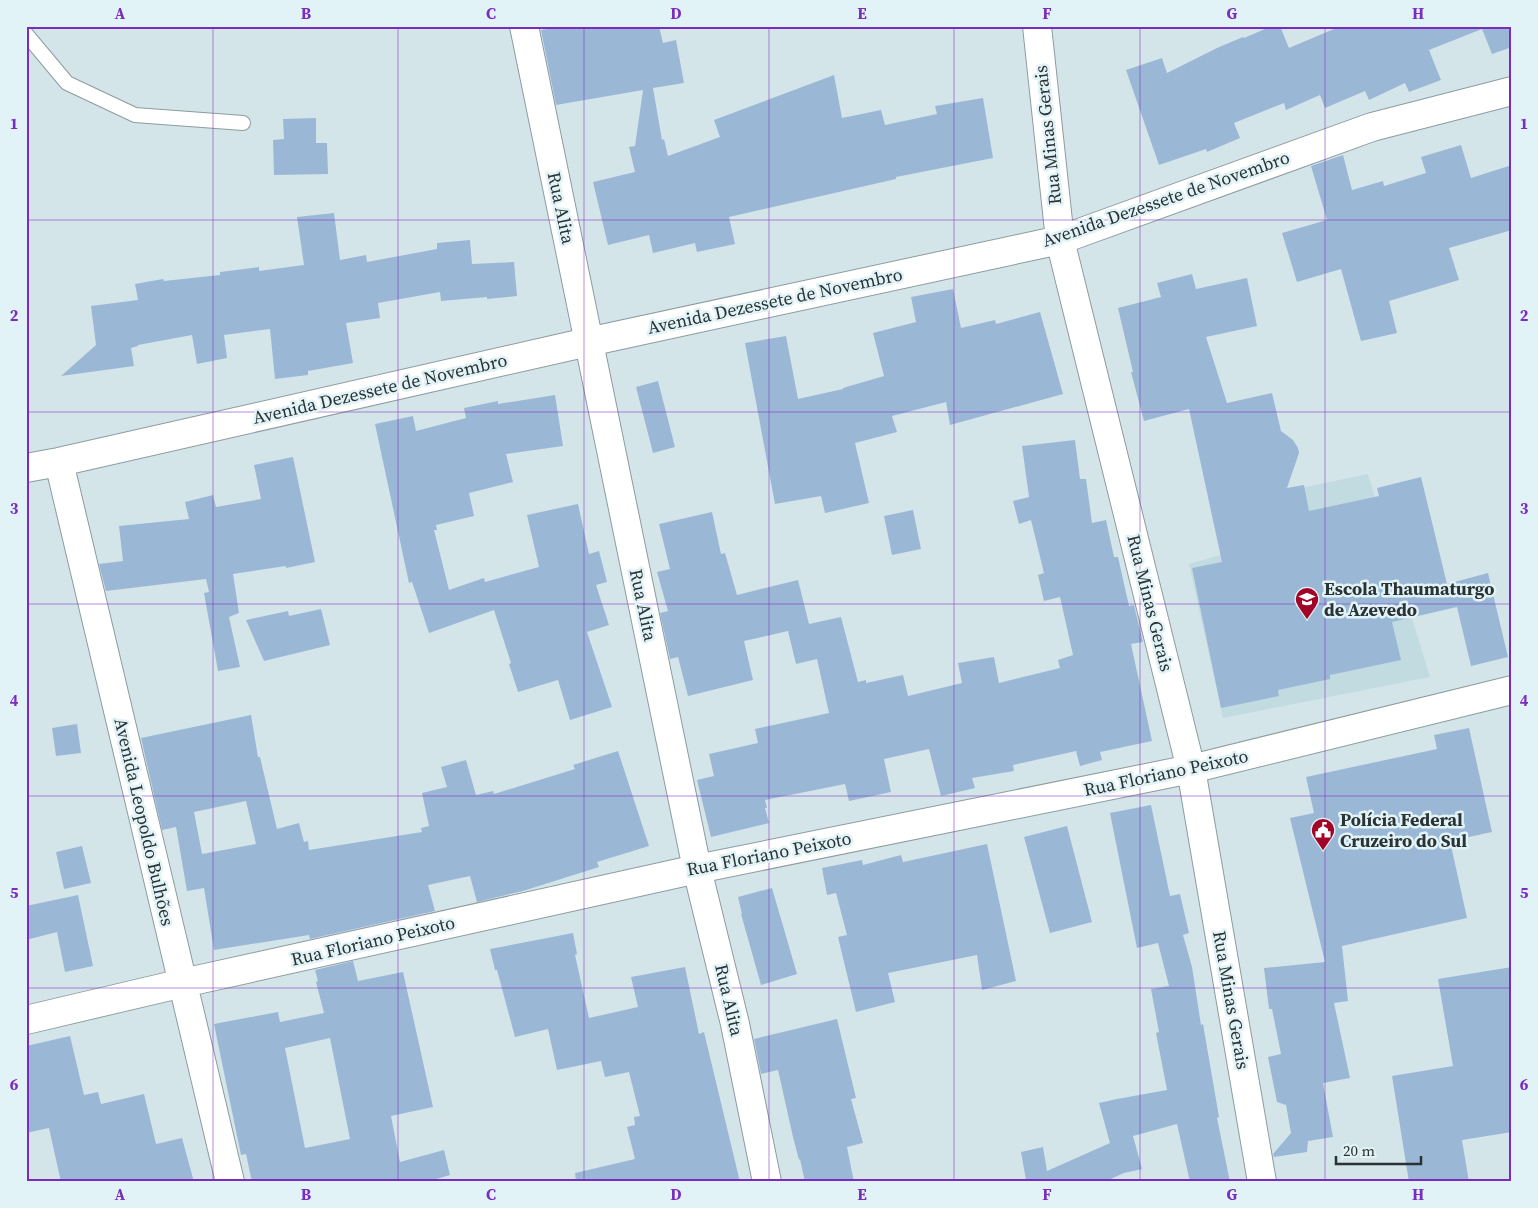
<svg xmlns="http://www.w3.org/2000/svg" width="1538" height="1208" font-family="'Source Serif 4',serif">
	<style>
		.built { fill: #c1dbe1 }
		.building { fill: #9ab8d6; fill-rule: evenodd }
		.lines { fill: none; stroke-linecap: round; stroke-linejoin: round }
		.lane-casing { stroke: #8c9ca0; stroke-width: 16 }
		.street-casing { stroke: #8c9ca0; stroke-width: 30 }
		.secondary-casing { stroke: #8c9ca0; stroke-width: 30 }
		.lane { stroke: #fff; stroke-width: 14 }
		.street { stroke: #fff; stroke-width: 28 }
		.secondary { stroke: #fff; stroke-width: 28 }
		.grid { fill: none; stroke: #7b2cbf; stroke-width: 1; stroke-opacity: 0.55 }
		.labels { text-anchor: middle; stroke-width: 5; stroke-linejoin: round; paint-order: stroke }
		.street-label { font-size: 18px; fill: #2b3234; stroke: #e1f3f7 }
		.poi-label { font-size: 18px; font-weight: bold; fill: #2b3234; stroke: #e1f3f7; text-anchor: start }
		.neatline { fill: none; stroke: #7b2cbf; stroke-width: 2 }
		.grid-label { font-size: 16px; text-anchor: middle; font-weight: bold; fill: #7b2cbf }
	</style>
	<rect width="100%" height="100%" fill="#d4e5ea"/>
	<!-- built -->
	<path class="built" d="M1368 474 1430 677 1223 718 1189 564 1276 539 1268 495Z"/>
	<!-- building -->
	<path class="building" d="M565 26H659L663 43 676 40 684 83 653 88 662 140 664 139 668 156 720 137 714 120 834 75 842 118 881 110 885 125 937 114 935 106 983 98 993 158 896 177V179L729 217 735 244 697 252 695 243 653 253 649 235 608 245 593 182 635 172 629 147 635 146 643 90 556 105 541 30Z
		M1272 26H1280L1289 48 1341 26H1512V47L1492 54 1482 29 1429 50 1441 80 1409 92 1405 83 1369 100 1365 91 1325 108 1320 95 1286 110 1284 103 1234 123 1240 138 1207 152 1206 149 1159 165 1126 70 1162 58 1167 73 1217 48 1243 37 1244 38Z
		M316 118V143H327L328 174 274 175 273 140 284 139 283 119Z
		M1461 145 1471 178 1512 165V230L1449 248 1459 280 1389 301 1397 333 1361 341 1341 269 1297 282 1282 233 1327 220 1311 166 1343 155 1352 190 1383 181 1384 186 1426 173 1421 157Z
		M334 213 340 260 366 255 367 262 437 249V243L470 240 472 264 514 262 517 296 487 299V297L441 301 440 292 378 303 380 318 346 323 353 363 308 371V375L275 379 270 329 224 335 227 358 197 364 192 335 138 345V346L131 348 134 366 61 376 96 345 91 306 138 300 135 284 163 279 164 281 220 275V272L259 267V271L304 265 297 217Z
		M1192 274 1196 289 1247 278 1257 326 1206 337 1227 403 1272 393 1281 431 1293 440 1298 448 1299 453 1287 488 1304 485 1309 511 1379 496 1377 488 1421 477 1447 584 1488 573 1508 657 1471 666 1457 607 1392 622 1401 660 1330 675V679L1278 690 1279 696 1221 708 1192 568 1222 562 1189 409 1144 421 1131 372H1133L1118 308 1161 297 1157 283Z
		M953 289 961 328 995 320 996 324 1040 312 1063 394 950 425 946 402 892 416 897 432 855 443 869 503 825 513 821 496 775 504 745 343 786 336 798 399 843 389V388L884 376 873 333 916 322 911 297Z
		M658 381 675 447 653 453 636 387Z
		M555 395 563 446 506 454 513 482 469 493 474 516 436 525 437 530H434L449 590 484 578 485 582 539 567 527 515 578 504 589 554 599 551 607 582 596 585 609 625 587 632 612 707 570 720 558 680 518 692 509 664 511 663 494 610 429 633 412 582 409 583 375 424 413 416 416 431 466 418 464 408 498 401V404Z
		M1075 440 1080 479H1086L1092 523 1106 520 1114 557H1118L1129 606 1134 605 1143 642 1131 644 1152 741 1100 752 1102 760 1080 766 1076 751 1013 765 1014 771 972 778 975 788 941 796 929 749 884 759 891 792 849 801 845 784 765 800 767 808H765L769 823 711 837 697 780 714 776 709 754 758 743 755 729 829 713 817 659 796 664 788 631 744 641 753 680 688 696 678 657 670 659 660 613 668 611 657 572 670 569 659 524 712 512 721 554 725 553 737 595 798 580 809 624 841 617 858 682 866 680V683L903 675 908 696 962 683 958 663 994 657 999 683 1060 668 1058 660 1073 655 1060 597 1044 601 1038 575 1044 573 1031 520 1019 524 1013 501 1029 497 1022 446Z
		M293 457 315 562 286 568V566L233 574 239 613 229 617 240 667 218 671 204 593 209 592 206 579 106 591 99 564 123 561 119 526 189 519 185 502 213 495 216 507 261 499 254 465Z
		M913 510 921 549 892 555 884 516Z
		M321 609 330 645 264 661 246 620 288 611 289 616Z
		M251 715 258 757H260L277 829 299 823 304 842 308 841 309 850 422 832 421 828 429 826 422 793 447 787 441 767 466 760 476 795 493 791 494 794 575 769 573 765 618 751 649 846 597 862 599 867 523 891 477 902 470 876 428 885 435 911 310 939 309 935 214 950 204 888 187 891 176 827 162 830 141 738ZM246 801 256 844 202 854 194 812Z
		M77 724 81 753 56 756 52 728Z
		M1469 728 1492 832 1450 841 1467 918 1342 946 1348 1001 1334 1003 1350 1078 1323 1083 1333 1137 1308 1141 1307 1152 1274 1157 1273 1154 1291 1133 1286 1105 1277 1102 1268 1057 1281 1054 1272 1009H1269L1264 968 1325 962 1290 818 1314 813 1306 777 1437 749 1434 735Z
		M1151 805 1170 896 1180 894 1189 933 1183 935 1192 967 1201 1025 1203 1024 1219 1117 1217 1118 1230 1182H1190L1177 1124 1133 1136 1142 1169 1124 1173 1104 1182H1021L1026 1180 1021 1152 1043 1147 1047 1171 1110 1143 1099 1103 1117 1099 1167 1090 1156 1033 1159 1032 1151 989 1169 986 1158 943 1137 948 1110 813Z
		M1067 826 1092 922 1050 933 1024 837Z
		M987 844 1016 981 982 990 977 955 888 973 895 1002 856 1012 838 937 847 935 836 893 827 895 822 868 862 860 863 865 901 855 903 862Z
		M82 846 91 883 64 889 56 852Z
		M772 888 797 974 761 985 741 914H742L738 897Z
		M78 895 93 966 65 972 57 932 26 940V906Z
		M573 933 577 954 575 955 589 1018 638 1007 631 977 685 967 699 1034 704 1032 740 1182H576L575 1173 635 1159 627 1127 635 1125 634 1117 640 1116 629 1072 605 1077 601 1061 557 1070 548 1029 515 1037 497 970H495L490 949Z
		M353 961 358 981 403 972 433 1107 391 1116 400 1162 444 1150 450 1175 426 1182H252L246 1154 241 1155 214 1024 278 1012 280 1022 324 1013 316 982 318 981 315 970ZM330 1038 350 1139 305 1148 285 1048Z
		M1512 967V1132L1462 1140 1469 1182H1409L1392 1076 1453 1066 1438 979Z
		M837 1019 856 1098 851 1099 863 1143 847 1147 854 1182H805L800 1159 799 1160 793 1137 778 1070 761 1074 754 1039Z
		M70 1036 84 1095 98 1092 101 1104 144 1094 156 1144 182 1138 194 1182H61L49 1128 26 1133V1046Z"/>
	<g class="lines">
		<!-- lane casing -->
		<g class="lane-casing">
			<path id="lane" d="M26 34 67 83 135 115 243 123"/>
		</g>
		<!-- street casing -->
		<g class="street-casing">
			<path id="street" d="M1037 26 1060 240 1191 769 1262 1182
				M59 462 230 1182
				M26 468 59 462 588 342 1060 240 1372 127 1512 91
				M26 1020 183 983 697 869 1191 769 1512 690"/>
		</g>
		<!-- secondary casing -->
		<g class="secondary-casing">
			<path id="secondary" d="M524 26 697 869 735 1024 767 1182"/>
		</g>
		<!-- lane -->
		<use href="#lane" class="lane"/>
		<!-- street -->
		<use href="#street" class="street"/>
		<!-- secondary -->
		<use href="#secondary" class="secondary"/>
	</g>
	<!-- grid -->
	<path class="grid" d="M213 26V1182M398 26V1182M584 26V1182M769 26V1182M954 26V1182M1140 26V1182M1325 26V1182M26 220H1512M26 412H1512M26 604H1512M26 796H1512M26 988H1512"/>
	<!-- icons -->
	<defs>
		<g id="school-pin" transform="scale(1.25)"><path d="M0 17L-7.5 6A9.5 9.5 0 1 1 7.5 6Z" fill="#a30528" stroke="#e1f3f7"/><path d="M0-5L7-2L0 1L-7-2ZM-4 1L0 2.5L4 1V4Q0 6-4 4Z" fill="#fff"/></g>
		<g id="civic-pin" transform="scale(1.25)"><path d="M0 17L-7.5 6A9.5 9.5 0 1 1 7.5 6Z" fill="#a30528" stroke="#e1f3f7"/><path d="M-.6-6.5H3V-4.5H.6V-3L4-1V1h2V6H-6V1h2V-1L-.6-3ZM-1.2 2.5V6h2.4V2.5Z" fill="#fff"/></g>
	</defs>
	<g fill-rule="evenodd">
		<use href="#school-pin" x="1307" y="599"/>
		<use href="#civic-pin" x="1323" y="830"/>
	</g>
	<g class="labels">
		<!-- street labels -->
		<g class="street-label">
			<text transform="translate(1048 135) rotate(-96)" y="6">Rua Minas Gerais</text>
			<text transform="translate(1166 199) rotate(-19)" y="6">Avenida Dezessete de Novembro</text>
			<text transform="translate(561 208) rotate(78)" y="6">Rua Alita</text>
			<text transform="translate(775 301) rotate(-12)" y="6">Avenida Dezessete de Novembro</text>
			<text transform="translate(380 389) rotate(-13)" y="6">Avenida Dezessete de Novembro</text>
			<text transform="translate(1150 603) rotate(76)" y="6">Rua Minas Gerais</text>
			<text transform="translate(643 605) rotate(78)" y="6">Rua Alita</text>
			<text transform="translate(1166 773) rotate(-12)" y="6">Rua Floriano Peixoto</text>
			<text transform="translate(144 822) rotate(77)" y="6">Avenida Leopoldo Bulhões</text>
			<text transform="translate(769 854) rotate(-11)" y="6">Rua Floriano Peixoto</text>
			<text transform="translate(373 941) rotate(-13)" y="6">Rua Floriano Peixoto</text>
			<text transform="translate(729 1000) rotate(77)" y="6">Rua Alita</text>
			<text transform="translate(1231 1000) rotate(80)" y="6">Rua Minas Gerais</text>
		</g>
		<!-- poi labels -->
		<g class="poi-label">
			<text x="1324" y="595">Escola Thaumaturgo<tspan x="1324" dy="21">de Azevedo</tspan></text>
			<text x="1340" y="826">Polícia Federal<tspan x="1340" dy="21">Cruzeiro do Sul</tspan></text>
		</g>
	</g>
	<!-- border -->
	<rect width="1538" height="1208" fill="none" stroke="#e1f3f7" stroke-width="55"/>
	<!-- scale -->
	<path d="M1336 1156v8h85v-8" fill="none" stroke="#2b3234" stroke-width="2.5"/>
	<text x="1343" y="1156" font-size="15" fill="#2b3234" stroke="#e1f3f7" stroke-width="4" paint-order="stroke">20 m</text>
	<rect x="28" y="28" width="1482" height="1152" class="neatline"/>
	<g class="grid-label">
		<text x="120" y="19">A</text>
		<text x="306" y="19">B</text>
		<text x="491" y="19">C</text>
		<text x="676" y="19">D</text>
		<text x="862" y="19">E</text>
		<text x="1047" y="19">F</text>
		<text x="1232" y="19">G</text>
		<text x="1418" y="19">H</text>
		<text x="14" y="129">1</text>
		<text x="1524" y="129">1</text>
		<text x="14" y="321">2</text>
		<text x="1524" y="321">2</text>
		<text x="14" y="514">3</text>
		<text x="1524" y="514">3</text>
		<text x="14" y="706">4</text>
		<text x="1524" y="706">4</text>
		<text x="14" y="898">5</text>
		<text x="1524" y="898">5</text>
		<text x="14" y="1090">6</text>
		<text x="1524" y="1090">6</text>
		<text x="120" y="1200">A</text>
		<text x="306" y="1200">B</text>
		<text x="491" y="1200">C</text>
		<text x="676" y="1200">D</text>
		<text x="862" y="1200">E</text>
		<text x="1047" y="1200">F</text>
		<text x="1232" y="1200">G</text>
		<text x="1418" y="1200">H</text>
	</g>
</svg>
